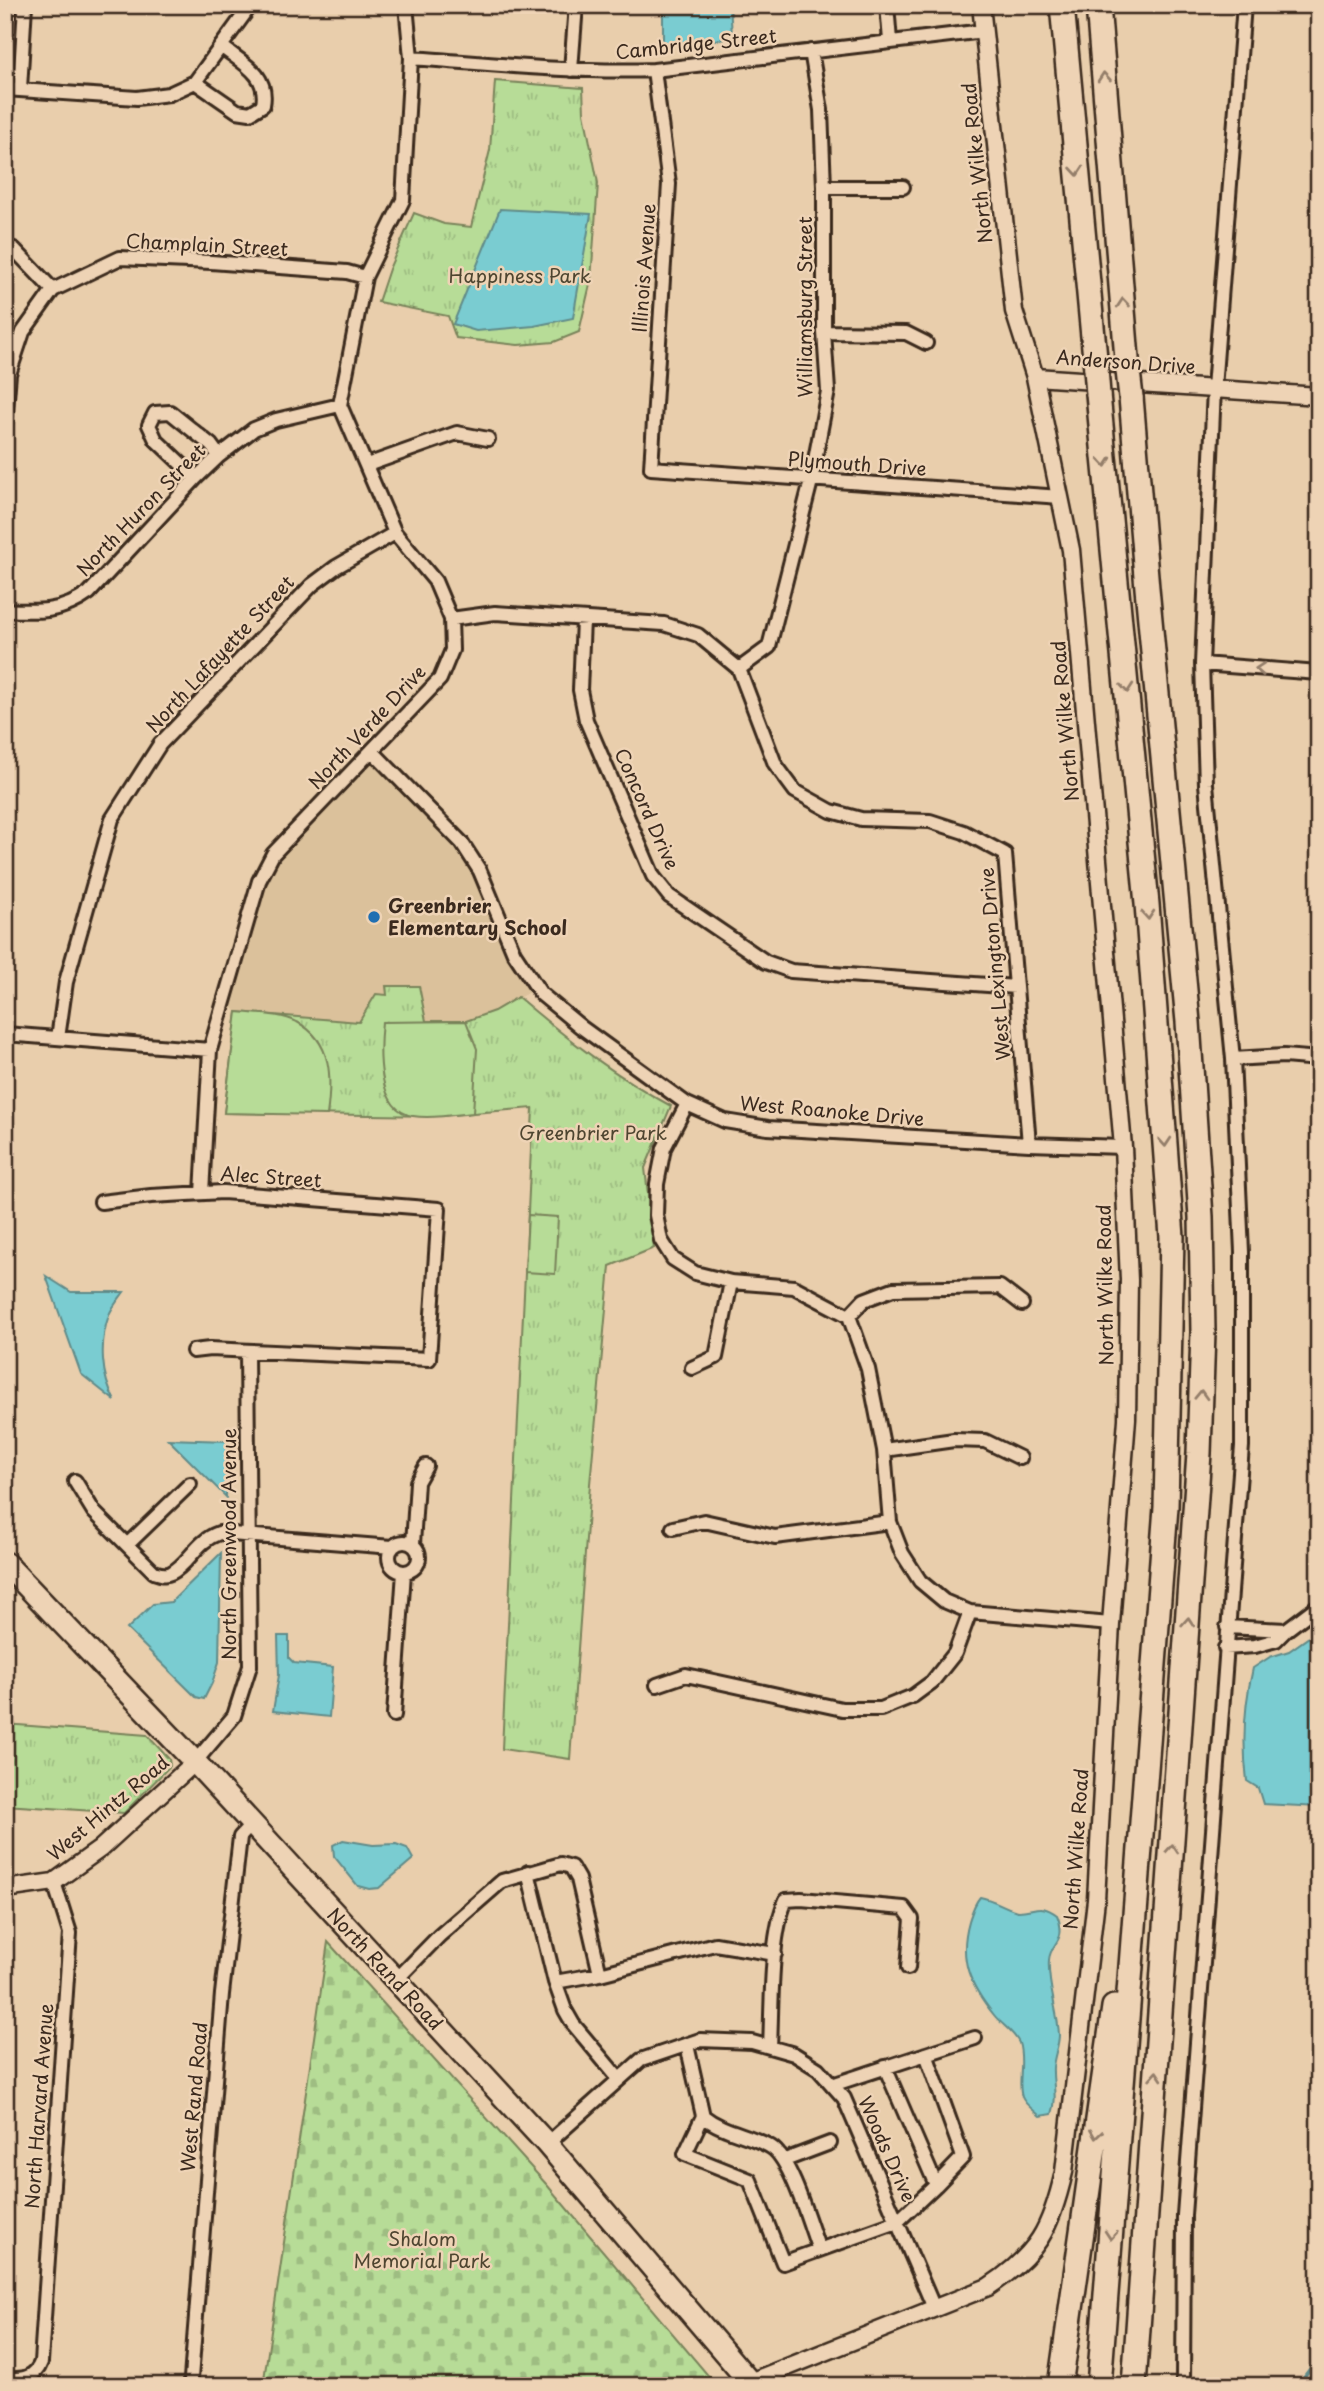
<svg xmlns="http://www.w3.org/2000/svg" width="1324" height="2391" font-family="'Playpen Sans',sans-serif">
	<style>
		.built { fill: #dbc19b }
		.grass { fill: url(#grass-tufts); stroke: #79835a; stroke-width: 2 }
		.cemetery { fill: url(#cemetery-stones); stroke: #79835a; stroke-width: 2 }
		.pitch { fill: #b7dc97; stroke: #79835a; stroke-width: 2 }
		.water { fill: #7accd1; stroke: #618b89; stroke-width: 2 }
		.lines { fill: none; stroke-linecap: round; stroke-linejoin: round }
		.stream { stroke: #618b89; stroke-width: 3.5 }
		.minor-casing { stroke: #3b2a1e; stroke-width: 18 }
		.tertiary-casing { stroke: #3b2a1e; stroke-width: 21 }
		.primary-casing { stroke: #3b2a1e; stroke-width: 26 }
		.motorway-casing { stroke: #3b2a1e; stroke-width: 28 }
		.minor { stroke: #eed3b5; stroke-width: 12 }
		.tertiary { stroke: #eed3b5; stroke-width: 16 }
		.primary { stroke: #eed3b5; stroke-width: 21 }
		.motorway { stroke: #eed3b5; stroke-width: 23 }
		.motorway-bridge-casing { stroke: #3b2a1e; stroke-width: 28; stroke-linecap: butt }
		.motorway-bridge { stroke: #eed3b5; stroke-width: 23 }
		.oneway { stroke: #947e6a }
		.poi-dot { fill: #1f6fb2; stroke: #eed3b5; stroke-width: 2.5 }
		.labels { text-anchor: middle; stroke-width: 5; stroke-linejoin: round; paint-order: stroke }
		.street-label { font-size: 19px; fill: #3b2a1e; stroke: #eed3b5 }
		.park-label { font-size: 19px; fill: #4e4530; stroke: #eed3b5 }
		.poi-label { font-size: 19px; font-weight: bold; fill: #3b2a1e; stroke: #eed3b5; text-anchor: start }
	</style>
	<defs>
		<pattern id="grass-tufts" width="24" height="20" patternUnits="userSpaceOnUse" patternTransform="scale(1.75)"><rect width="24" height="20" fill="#b7dc97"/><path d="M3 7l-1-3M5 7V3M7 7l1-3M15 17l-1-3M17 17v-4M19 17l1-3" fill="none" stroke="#9ebd82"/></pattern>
		<pattern id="cemetery-stones" width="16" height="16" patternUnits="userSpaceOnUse" patternTransform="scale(1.75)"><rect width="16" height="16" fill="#b7dc97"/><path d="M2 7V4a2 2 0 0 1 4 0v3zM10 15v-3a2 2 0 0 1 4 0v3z" fill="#9ebd82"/></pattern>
	</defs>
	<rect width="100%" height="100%" fill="#e9ceac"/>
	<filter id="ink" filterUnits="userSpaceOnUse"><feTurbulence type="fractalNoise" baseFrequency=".0143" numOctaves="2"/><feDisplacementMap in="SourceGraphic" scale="14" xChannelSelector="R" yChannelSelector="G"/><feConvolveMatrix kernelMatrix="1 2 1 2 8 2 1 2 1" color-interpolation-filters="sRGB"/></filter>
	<g filter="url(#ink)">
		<!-- built -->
		<path class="built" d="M373 752 462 843 537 988 494 1011 466 1021 359 1022 237 1012 225 1000 273 854Z"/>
		<!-- grass -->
		<path class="grass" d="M495 81 583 88 584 113 598 183 591 280 579 332 554 342 518 345 456 338 448 316 378 302 389 269 414 213 444 224 471 227 490 150Z
			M386 986H419L426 1021H466L494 1011 518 997C566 1038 615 1076 671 1106L645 1168 654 1248 610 1266 590 1484 570 1759 502 1749 533 1108 438 1116 224 1113 237 1012 359 1022 376 994 387 995Z
			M5 1724 147 1735 169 1759 170 1766 124 1813 5 1805Z"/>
		<!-- cemetery -->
		<path class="cemetery" d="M328 1942 547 2185 717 2386H263Z"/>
		<!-- pitch -->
		<path class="pitch" d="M237 1012C255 1014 281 1013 297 1022 333 1041 332 1079 327 1115L224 1113Z
			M466 1021 477 1049 473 1113C454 1115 432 1119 413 1116 376 1110 379 1049 382 1022Z
			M528 1215 558 1217 555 1274 525 1272Z"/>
		<!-- water -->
		<path class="water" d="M663 5H730L732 35 726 39 663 44Z
			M500 209 591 214 573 318 534 326 476 331 453 324Z
			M46 1276 71 1292H124C119 1299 112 1307 109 1315 99 1343 101 1376 115 1401L81 1374Z
			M168 1439 227 1441 226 1497Z
			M221 1553 219 1662 212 1683 204 1699 196 1697 127 1629 153 1604 171 1602Z
			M1319 1630V1807L1263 1804 1258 1788 1247 1781C1242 1742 1244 1706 1253 1668L1270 1657 1289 1651Z
			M278 1636H289V1658L294 1663 333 1667 329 1717 273 1711 279 1675Z
			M343 1840 373 1845 396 1844 407 1848 413 1859 379 1888 369 1889 358 1886 334 1856 333 1845Z
			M980 1897C993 1899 1010 1910 1018 1911 1035 1911 1040 1902 1057 1915 1068 1942 1050 1942 1049 1960 1047 1985 1058 2010 1059 2035 1059 2045 1054 2056 1053 2067 1052 2084 1058 2097 1052 2114L1040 2116C1034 2110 1025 2105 1022 2097 1017 2084 1025 2061 1019 2043 1015 2033 1001 2024 994 2015 970 1985 958 1960 969 1921 972 1912 974 1904 980 1897Z"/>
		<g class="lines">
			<!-- stream -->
			<path class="stream" d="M1297 2386 1319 2357"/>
			<!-- minor casing -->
			<g class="minor-casing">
				<path id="minor" d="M887 5 890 41
					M411 58C492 64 573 73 654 70L984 31
					M571 70 576 5
					M654 70 669 184 651 468 1061 497
					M195 82 237 111 250 113 263 105C269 74 242 63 221 46
					M5 89 137 98 169 94 195 82 251 5
					M20 89 25 5
					M824 187H903
					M5 246 14 249 53 290
					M824 332 906 333 926 343
					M5 422 9 374 23 332 53 290 120 258 211 262 347 272 365 277
					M367 465 457 433 488 439
					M196 478 156 440 149 425 155 413 170 412 211 445 219 456
					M5 610C37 612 62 613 89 593L196 478 219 456 254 429 276 420 340 405
					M451 619 495 613 664 624 698 635 739 669 775 764 795 791 831 811 861 819 930 821 964 832 1005 854 1029 1144
					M583 620 580 690 586 720 653 876 669 896 766 962 791 971 1016 987
					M1202 664 1319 673
					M739 669 769 647 811 481 828 391 824 332V187L821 110 811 51
					M373 752 462 843 480 871 514 953 541 994 581 1027 687 1104 725 1121 768 1128 1029 1144 1123 1147
					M5 1034 210 1050
					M58 1038 66 982 112 819 160 744 312 585 336 567 395 533
					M1233 1059 1284 1056 1319 1059
					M687 1104 664 1148 657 1184 656 1215 661 1240 673 1259 695 1273 731 1282 794 1287 849 1316 868 1369 884 1450 890 1522 902 1553 920 1581 944 1601 970 1612 1111 1624
					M202 1193 210 1050 259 881 273 854 440 679 452 650 451 619 435 581 395 533 340 405 365 277 403 200 411 58 406 5
					M101 1202 151 1196 223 1192 439 1209 429 1359 210 1349 193 1351
					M849 1316 864 1300 893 1289 1000 1287 1022 1304
					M692 1368 716 1357 731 1282
					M884 1450 954 1440 985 1441 1020 1458
					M75 1481 94 1512 154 1572C160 1574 165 1576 171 1573 189 1564 196 1541 219 1533L392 1547
					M673 1528 704 1521 775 1537 890 1522
					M389 1557a15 15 0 1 1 30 0a15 15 0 1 1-30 0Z
					M413 1544 417 1482 426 1466
					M127 1545 190 1484
					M1227 1627 1286 1630
					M1225 1648 1255 1646 1276 1640 1286 1630 1319 1605
					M657 1685 686 1675 842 1709H881L913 1696 932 1682 955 1653 970 1612
					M394 1715 404 1572
					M195 1762 234 1716 250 1666 247 1351
					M528 1872 555 1982 565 2010 573 2024 619 2079
					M396 1980 439 1936 502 1881 561 1864 571 1867 578 1879 600 1974
					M555 1982 600 1974 715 1944 775 1954
					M687 2045 703 2116 685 2154 750 2180 783 2263 897 2222 936 2185
					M770 2047C772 2007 770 1935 786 1900L801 1899 904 1908 912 1919 908 1968
					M885 2067 936 2185 963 2157 926 2054
					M832 2085 975 2038
					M703 2116C724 2133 749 2134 771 2147 791 2159 810 2226 819 2250
					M547 2144 641 2060 700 2040 752 2042 794 2054 818 2069 844 2098 934 2308
					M785 2160 830 2143
					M191 2378 222 1994 240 1837 252 1824
					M5 2379C21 2380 35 2379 41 2362L70 1933 54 1882
					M1183 2386 1184 2215 1242 1446V1252L1233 1059 1206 784 1202 664 1214 388 1244 5"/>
			</g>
			<!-- tertiary casing -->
			<g class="tertiary-casing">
				<path id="tertiary" d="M1035 377 1319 396
					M5 1889 54 1882 100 1849 195 1762
					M750 2382 988 2287C1038 2254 1051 2229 1064 2172L1096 1900 1111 1624 1127 1419 1129 1280 1123 1147 1071 550 1035 377 1014 311 981 5"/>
			</g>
			<!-- primary casing -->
			<g class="primary-casing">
				<path id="primary" d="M5 1563 195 1762 547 2144 753 2386"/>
			</g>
			<!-- motorway casing -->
			<g class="motorway-casing">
				<path id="motorway" d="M1062 5 1096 369
					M1098 5 1128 371
					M1098 394 1147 904 1172 1237 1166 1507 1099 2386
					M1131 397 1147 588 1188 1022 1201 1217 1203 1332 1199 1453 1134 2386
					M1060 2386 1114 2007"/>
			</g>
			<!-- minor -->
			<use href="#minor" class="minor"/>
			<!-- tertiary -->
			<use href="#tertiary" class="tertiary"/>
			<!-- primary -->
			<use href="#primary" class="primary"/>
			<!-- motorway -->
			<use href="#motorway" class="motorway"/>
			<!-- motorway-bridge casing -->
			<g class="motorway-bridge-casing">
				<path id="motorway-bridge" d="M1096 369 1098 394
					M1128 371 1131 397"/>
			</g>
			<!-- motorway-bridge -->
			<use href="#motorway-bridge" class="motorway-bridge"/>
		</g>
		<!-- one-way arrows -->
		<defs><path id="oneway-chevron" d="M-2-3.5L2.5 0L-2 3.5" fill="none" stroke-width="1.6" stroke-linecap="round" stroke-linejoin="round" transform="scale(1.75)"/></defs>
		<g class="oneway">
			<use href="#oneway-chevron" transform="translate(1104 77) rotate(-95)"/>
			<use href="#oneway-chevron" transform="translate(1077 171) rotate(85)"/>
			<use href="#oneway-chevron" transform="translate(1123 303) rotate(-95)"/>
			<use href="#oneway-chevron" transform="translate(1105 462) rotate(85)"/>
			<use href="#oneway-chevron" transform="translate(1260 669) rotate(-176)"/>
			<use href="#oneway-chevron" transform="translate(1127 688) rotate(85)"/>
			<use href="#oneway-chevron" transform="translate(1148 915) rotate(86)"/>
			<use href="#oneway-chevron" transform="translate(1165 1142) rotate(86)"/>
			<use href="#oneway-chevron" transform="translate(1201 1395) rotate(-88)"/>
			<use href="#oneway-chevron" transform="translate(1188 1622) rotate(-86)"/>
			<use href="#oneway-chevron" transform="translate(1172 1849) rotate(-86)"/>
			<use href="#oneway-chevron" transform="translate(1156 2076) rotate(-86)"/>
			<use href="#oneway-chevron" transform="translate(1096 2134) rotate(98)"/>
			<use href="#oneway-chevron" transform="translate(1111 2235) rotate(94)"/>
		</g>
	</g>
	<!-- markers -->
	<circle class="poi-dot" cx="374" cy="917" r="7"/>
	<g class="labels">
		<!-- street labels -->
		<g class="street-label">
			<text transform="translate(696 44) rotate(-6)" y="7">Cambridge Street</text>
			<text transform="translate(977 163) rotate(-96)" y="7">North Wilke Road</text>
			<text transform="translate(207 245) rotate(3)" y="7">Champlain Street</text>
			<text transform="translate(644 268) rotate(-86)" y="7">Illinois Avenue</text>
			<text transform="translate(805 307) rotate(-90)" y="7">Williamsburg Street</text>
			<text transform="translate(1126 362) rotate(4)" y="7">Anderson Drive</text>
			<text transform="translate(857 464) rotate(4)" y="7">Plymouth Drive</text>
			<text transform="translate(141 510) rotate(-46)" y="7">North Huron Street</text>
			<text transform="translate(220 654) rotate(-47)" y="7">North Lafayette Street</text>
			<text transform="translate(1065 721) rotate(-95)" y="7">North Wilke Road</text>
			<text transform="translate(367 727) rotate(-47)" y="7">North Verde Drive</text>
			<text transform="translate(647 809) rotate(66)" y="7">Concord Drive</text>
			<text transform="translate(995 964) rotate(-95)" y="7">West Lexington Drive</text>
			<text transform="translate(832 1111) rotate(5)" y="7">West Roanoke Drive</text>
			<text transform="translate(271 1177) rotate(4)" y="7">Alec Street</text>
			<text transform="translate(1105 1285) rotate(-91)" y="7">North Wilke Road</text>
			<text transform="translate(229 1544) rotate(-90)" y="7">North Greenwood Avenue</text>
			<text transform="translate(108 1808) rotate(-40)" y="7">West Hintz Road</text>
			<text transform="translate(1076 1849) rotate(-86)" y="7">North Wilke Road</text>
			<text transform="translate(385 1969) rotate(47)" y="7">North Rand Road</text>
			<text transform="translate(194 2097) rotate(-85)" y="7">West Rand Road</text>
			<text transform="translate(39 2106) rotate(-86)" y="7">North Harvard Avenue</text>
			<text transform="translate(887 2149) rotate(66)" y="7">Woods Drive</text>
		</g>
		<!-- park labels -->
		<g class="park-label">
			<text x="520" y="283">Happiness Park</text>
			<text x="593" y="1140">Greenbrier Park</text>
			<text x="422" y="2246">Shalom<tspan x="422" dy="22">Memorial Park</tspan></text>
		</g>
		<!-- poi labels -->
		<g class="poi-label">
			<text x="388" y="913">Greenbrier<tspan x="388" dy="22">Elementary School</tspan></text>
		</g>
	</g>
	<!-- margin -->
	<rect width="1324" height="2391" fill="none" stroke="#eed3b5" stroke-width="28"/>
	<rect x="14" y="14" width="1296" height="2363" fill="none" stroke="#3b2a1e" stroke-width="2.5" filter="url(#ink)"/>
</svg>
